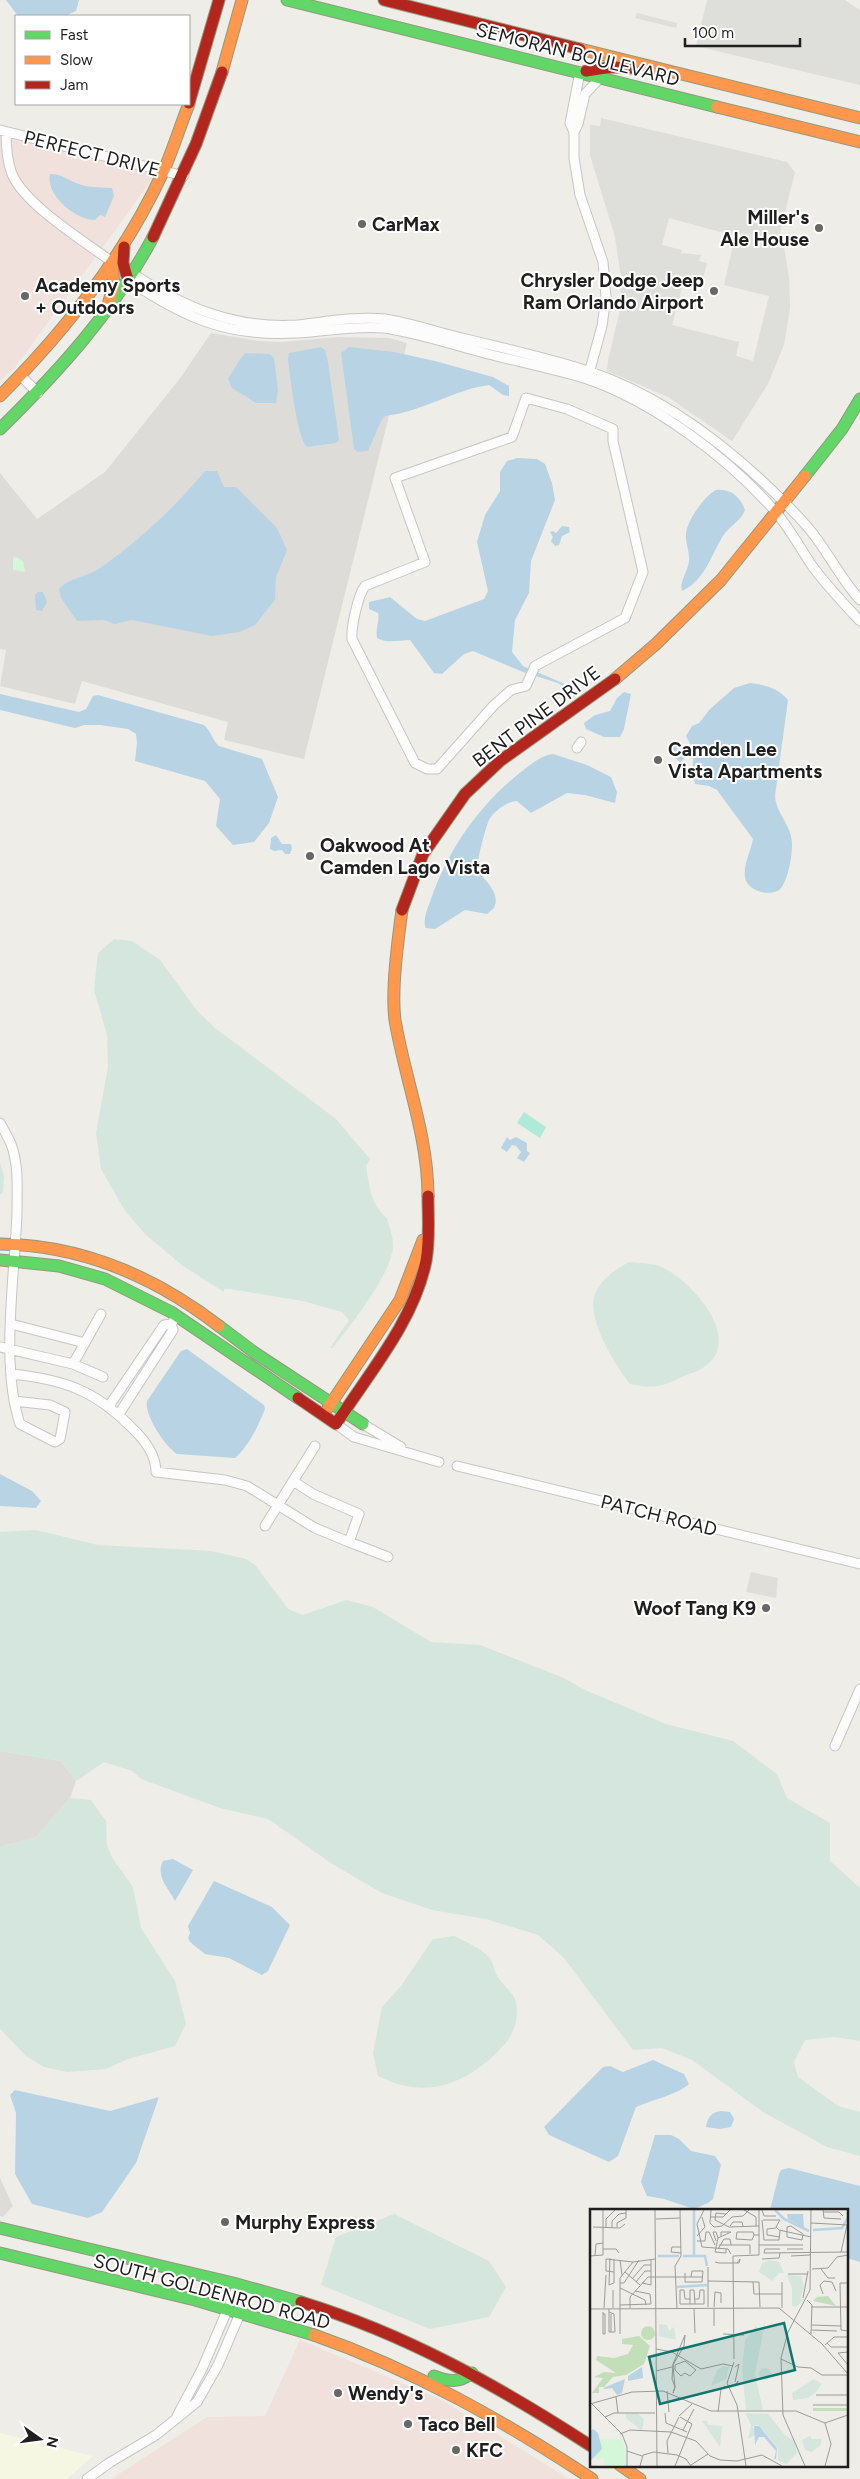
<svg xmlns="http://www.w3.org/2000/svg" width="860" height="2479" font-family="Figtree,sans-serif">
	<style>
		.residential { fill: #dddcd9 }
		.commercial { fill: #f1e1dc }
		.education { fill: #f5f7e3 }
		.wetland { fill: #d5e6de }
		.park { fill: #d4f6d9 }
		.pitch { fill: #afead9 }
		.parking { fill: #dededb; fill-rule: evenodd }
		.water { fill: #b8d4e4 }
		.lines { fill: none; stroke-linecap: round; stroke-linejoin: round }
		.street-casing { stroke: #c6c6c4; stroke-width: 11 }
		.fast-casing { stroke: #93997e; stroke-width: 13 }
		.slow-casing { stroke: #93997e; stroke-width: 13 }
		.jam-casing { stroke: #93997e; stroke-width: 13 }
		.street { stroke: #fcfcfc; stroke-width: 9 }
		.fast { stroke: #63d668; stroke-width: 11 }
		.slow { stroke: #ff974d; stroke-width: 11 }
		.jam { stroke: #b3261e; stroke-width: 11 }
		.poi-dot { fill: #676765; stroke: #fff; stroke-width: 2 }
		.labels { text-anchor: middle; stroke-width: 4; stroke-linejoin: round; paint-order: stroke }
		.street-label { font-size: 19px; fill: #1f1f1f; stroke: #fff }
		.poi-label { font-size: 19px; font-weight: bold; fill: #1f1f1f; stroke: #fff; text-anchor: start }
		.inset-river { fill: none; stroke: #b8d4e4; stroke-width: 2.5 }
		.inset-road { fill: none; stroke: #9b9b98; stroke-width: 1 }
		.view { fill: #0f766e; fill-opacity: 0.15; stroke: #0f766e; stroke-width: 2.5 }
		.inset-edge { fill: none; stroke: #1f1f1f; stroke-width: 2.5 }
	</style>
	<rect width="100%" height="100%" fill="#eeede8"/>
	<!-- residential -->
	<path class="residential" d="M211 333 259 341 282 342 338 337 389 338 407 343 304 759 224 740 228 722 82 681 75 704 0 686 6 650 0 649V473L37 519 105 472 181 377Z
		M0 1751 61 1761 76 1781 70 1798 36 1837 0 1847Z
		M0 2178 13 2206 3 2217 0 2216Z"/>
	<!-- commercial -->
	<path class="commercial" d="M0 136 156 174 14 369 0 381Z
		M300 2340 442 2400 569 2479H111L207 2417 265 2416Z"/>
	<!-- education -->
	<path class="education" d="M0 2433 93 2456 67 2479H0Z"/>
	<!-- wetland -->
	<path class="wetland" d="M114 939 132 941 160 960 198 1012 215 1028 336 1119 370 1159 366 1166C369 1185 371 1206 387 1218 389 1226 393 1236 393 1244 394 1272 350 1325 333 1348H330L349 1320 342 1312 303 1301 230 1289H224V1292L183 1266 146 1235 125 1211 101 1169 96 1133 108 1067 107 1035 94 990 98 953Z
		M0 1162 4 1177 3 1192 0 1195Z
		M629 1262C639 1263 650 1263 659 1266 688 1277 742 1335 708 1364 702 1370 691 1373 684 1376 662 1387 654 1389 630 1384 615 1365 588 1321 594 1297 599 1280 615 1270 629 1262Z
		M36 1530 98 1545 211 1551 246 1559 255 1565 288 1609 303 1615 346 1600 373 1607 431 1642 480 1645 564 1678 585 1690 666 1724 733 1741 777 1774 787 1798 830 1823V1861L860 1888V2041L835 2037 805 2040 794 2062 798 2077 838 2106 860 2112V2156L827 2147 763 2112 692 2060 662 2048 633 2050 564 1958 538 1935 486 1919 432 1910 382 1893 331 1863 268 1819 220 1808 141 1779 132 1771 104 1762 76 1781 61 1761 0 1751V1532Z
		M70 1798 91 1800 106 1821 107 1846 113 1859 133 1887 141 1928 175 1981 186 2024 175 2046 128 2059 106 2069 67 2072 44 2067 26 2056 0 2029V1847L36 1837Z
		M454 1936C463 1940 485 1951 490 1958 494 1964 494 1973 499 1979 507 1990 517 1994 517 2011 517 2032 506 2045 490 2059 455 2089 420 2097 378 2076L373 2053 382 2007 401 1986 433 1939Z
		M394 2214 489 2261 506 2287 489 2317 430 2329 321 2285 336 2237Z"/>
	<!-- park -->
	<path class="park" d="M16 557 23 561 25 572 13 570V558Z"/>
	<!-- pitch -->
	<path class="pitch" d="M524 1112 546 1127 540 1138 517 1123Z"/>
	<!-- parking -->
	<path class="parking" d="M707 0H845L860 10V85L696 46Z
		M637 13 677 23 676 28 635 18Z
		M601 118 787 162 795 172 777 245 784 247 789 277 790 308 784 345 768 384 732 441 668 397 607 371 608 360 620 310 621 277 615 237 590 155V125L600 126ZM669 218 735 236 724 285 769 296 753 361 736 356 739 342 672 325 683 284 689 285 692 276 703 279 707 263 699 261 701 255 681 253 682 250 662 245Z
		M751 1572 778 1578 776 1598 746 1592Z"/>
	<!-- water -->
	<path class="water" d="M6 0H79L76 11 65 16H18Z
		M50 174C61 174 67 179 76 183 87 188 100 187 112 188L114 196 105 217 100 215 95 220C76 220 45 195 50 174Z
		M321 347 325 350 328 362 339 440 336 443 307 447C297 439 290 375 288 359L289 353Z
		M349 347 394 352 435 361 493 377 509 386V396L503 395 489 385C453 390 422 412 385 416L381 421 368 451 358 452 354 449 341 353Z
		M246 353 270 354 274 358 278 390 276 403H256L232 388 228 379 241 358Z
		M517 458 537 459 545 464 552 483 555 500 531 561 529 593 515 620 512 652 523 666 572 687 570 690 558 683 523 672 473 651 464 654 442 674 434 673 410 640C399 640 387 644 377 638 375 629 380 621 378 613L369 609V602L390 597 417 619 425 621 484 599 488 591 477 542 485 515 500 491V472L507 461Z
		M205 471H217L224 487H236L277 528 287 550 276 577 275 600 255 625 240 632 212 636 132 620 115 624 104 620 77 621 61 598 59 589C70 577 87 577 100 568 139 541 175 507 205 471Z
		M716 490C730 488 741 497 745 510 741 521 732 524 725 533 711 553 707 579 682 591 679 581 688 572 689 561 690 552 685 543 686 534 686 522 705 495 716 490Z
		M562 526 569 527 570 532 562 536 559 545 555 546 551 541 553 537 550 532 553 531 556 533Z
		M38 592H43L47 602 42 611 36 610 35 595Z
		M750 683C765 685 778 688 788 700L775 796C776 814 793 826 792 846 792 857 788 878 782 887 773 899 746 891 745 877 743 865 751 851 753 839L717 790 709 786 695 784 692 770 694 751 686 736 692 726 699 723 710 709 734 688Z
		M624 692 631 694 624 729 620 737H604L586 729 584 723 595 715 610 711 617 698Z
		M0 694 79 712 86 709 93 696 98 695 204 725C212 732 212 740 219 746L262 759 278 797 269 823 254 842 233 845 216 826 220 799 205 781 135 761 137 743 136 734 128 729 100 725H84L75 728 0 710Z
		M676 742 677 745 682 743 688 753 683 755 685 758 680 762 671 754 673 750 670 746Z
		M553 754 587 765 611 777 617 792 615 803 585 795 567 793 531 813 517 801C508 801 493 812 489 820 486 827 477 859 478 866 481 881 502 890 494 908L487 914 465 910 435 929 426 928C422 921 428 907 431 899 449 847 482 801 526 768 534 762 543 755 553 754Z
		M276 835 282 844H291L292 848 290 854H285L282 850 274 851 270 849 271 838Z
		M507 1137 510 1140 516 1137 527 1143V1151L530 1153 524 1162 517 1158 521 1152 516 1146 512 1145 507 1152 501 1148Z
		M187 1349 264 1405 265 1409C258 1426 249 1446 235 1458L177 1454C165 1446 144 1415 147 1401L181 1351Z
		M0 1474 32 1491 41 1501 36 1508 0 1506Z
		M173 1859 193 1870 175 1901C169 1889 155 1876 163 1861Z
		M214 1881 272 1907 290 1925 268 1971 262 1975 229 1958 205 1954 190 1942 188 1938 190 1933 188 1926Z
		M653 2060 684 2074 689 2084C679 2094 652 2100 636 2107L618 2156 609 2162 549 2135 544 2127 603 2067 610 2066 623 2072Z
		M15 2090 110 2111 159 2097 136 2163 102 2212 88 2218 32 2204 15 2174 16 2113 10 2095Z
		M721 2111 730 2112 734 2119 731 2127 720 2129 706 2127C708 2116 711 2113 721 2111Z
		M655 2135H671L679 2139 691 2151 715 2156 721 2165 713 2199 708 2203 694 2209 664 2199 647 2196 641 2182Z
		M789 2168 860 2186V2262L846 2258V2210H770L779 2174 781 2170Z"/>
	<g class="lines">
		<!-- street casing -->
		<g class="street-casing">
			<path id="street" d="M580 72 570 123 574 132V158L580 195 603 262 606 297 602 326 588 377
				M0 130 184 176
				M6 132C6 145 7 161 12 174 25 205 84 241 112 262
				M574 132 578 124 585 94 601 77
				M132 273C182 307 235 329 297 325 326 322 355 316 385 319 412 323 439 333 466 339 507 349 549 358 588 371 663 396 728 446 783 501 793 511 805 523 814 535 830 556 842 580 860 600
				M128 280C183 317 226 337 295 333 324 332 354 325 384 328 419 333 454 345 488 354 520 362 555 369 587 379 654 402 727 457 774 510 789 527 800 548 813 567 827 586 844 604 860 621
				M21 376 38 393
				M526 398 567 409 613 429V441L643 572 625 618 535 666 526 686 511 690 494 705 437 769H427L415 763 352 639C351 627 358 595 365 586L425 562 395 478 512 437Z
				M577 748 581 742
				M0 1123C4 1130 8 1137 11 1144 19 1165 17 1190 17 1212 15 1276 0 1364 20 1424L55 1442 60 1439 65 1412 50 1405 14 1401
				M11 1324 85 1343
				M0 1347 73 1364 101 1314
				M73 1364 103 1377
				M11 1374C62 1379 95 1390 131 1427 144 1439 156 1454 156 1472L225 1480 247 1486 315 1528 349 1542 359 1514 313 1494 293 1481 315 1446
				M109 1406 164 1325 171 1324 177 1316
				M119 1414 173 1330 171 1324
				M336 1424 354 1437 439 1462
				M363 1424 401 1447
				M457 1466 860 1564
				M265 1526 293 1481
				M349 1542 388 1557
				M835 1746 860 1689
				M177 2416 202 2369 238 2285
				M87 2479 109 2463 156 2435 197 2402 218 2365 251 2288"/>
		</g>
		<!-- fast casing -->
		<g class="fast-casing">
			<path id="fast" d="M287 0 717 107
				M0 429C59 371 114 311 153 237
				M805 476 842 429 860 399
				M0 1260 59 1266 105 1279 171 1312 298 1398
				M219 1326 255 1353 363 1424
				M0 2228 233 2283 301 2302
				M0 2253 195 2300 314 2335
				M434 2376C449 2382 459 2383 472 2373"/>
		</g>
		<!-- slow casing -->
		<g class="slow-casing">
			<path id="slow" d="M580 49 860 118
				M222 72 242 0
				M717 107 860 142
				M109 301 114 286 112 262
				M0 396C66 330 124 257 163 172 173 150 180 126 189 104
				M615 679 656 644 721 580 805 476
				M402 910C398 940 391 991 395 1020 405 1079 428 1136 428 1196
				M0 1244C82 1245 154 1276 219 1326
				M328 1408 400 1300 423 1240
				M314 2335C414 2370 504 2421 592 2479
				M620 2465 640 2479"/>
		</g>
		<!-- jam casing -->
		<g class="jam-casing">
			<path id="jam" d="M384 0 580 49
				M586 71 612 67 632 68
				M189 103 219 0
				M153 237 196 144 222 72
				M124 247 123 263 128 280
				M402 910 423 854 465 794 500 761 615 679
				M298 1398 336 1424C369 1373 414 1321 426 1261 430 1239 428 1217 428 1196
				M301 2302C406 2334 500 2387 591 2446"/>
		</g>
		<!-- street -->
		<use href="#street" class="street"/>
		<!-- fast -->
		<use href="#fast" class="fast"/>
		<!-- slow -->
		<use href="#slow" class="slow"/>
		<!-- jam -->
		<use href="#jam" class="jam"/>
	</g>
	<!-- markers -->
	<g class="poi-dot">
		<circle cx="362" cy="224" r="5"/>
		<circle cx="819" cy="228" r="5"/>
		<circle cx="714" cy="291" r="5"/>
		<circle cx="25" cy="296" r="5"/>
		<circle cx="658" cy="760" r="5"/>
		<circle cx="310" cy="856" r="5"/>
		<circle cx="766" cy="1608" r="5"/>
		<circle cx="225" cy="2222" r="5"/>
		<circle cx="338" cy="2393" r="5"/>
		<circle cx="408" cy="2424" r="5"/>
		<circle cx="456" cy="2450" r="5"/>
	</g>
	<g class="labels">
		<!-- street labels -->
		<g class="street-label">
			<text transform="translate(578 54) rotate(14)" y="7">SEMORAN BOULEVARD</text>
			<text transform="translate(92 153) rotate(14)" y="7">PERFECT DRIVE</text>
			<text transform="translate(536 716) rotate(-37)" y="7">BENT PINE DRIVE</text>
			<text transform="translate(659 1515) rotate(14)" y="7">PATCH ROAD</text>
			<text transform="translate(212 2291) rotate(15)" y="7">SOUTH GOLDENROD ROAD</text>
		</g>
		<!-- poi labels -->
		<g class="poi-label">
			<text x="809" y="224" text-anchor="end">Miller's<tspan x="809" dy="22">Ale House</tspan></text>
			<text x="372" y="231">CarMax</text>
			<text x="704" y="287" text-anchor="end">Chrysler Dodge Jeep<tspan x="704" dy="22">Ram Orlando Airport</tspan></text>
			<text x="35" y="292">Academy Sports<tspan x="35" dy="22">+ Outdoors</tspan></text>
			<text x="668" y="756">Camden Lee<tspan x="668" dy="22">Vista Apartments</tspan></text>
			<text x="320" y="852">Oakwood At<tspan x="320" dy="22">Camden Lago Vista</tspan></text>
			<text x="756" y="1615" text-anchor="end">Woof Tang K9</text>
			<text x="235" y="2229">Murphy Express</text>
			<text x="348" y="2400">Wendy's</text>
			<text x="418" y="2431">Taco Bell</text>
			<text x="466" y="2457">KFC</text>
		</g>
	</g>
	<!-- overview -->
	<g transform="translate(590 2209)">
		<rect width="258" height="258" fill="#eeede8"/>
		<path d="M238 87 246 97 223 92 227 88ZM51 124a7 7 0 1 1 14 0a7 7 0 1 1-14 0ZM49 127 60 137 54 155 36 166 23 168 14 178H9V184H2L13 169 4 168 14 163 26 164 6 151 7 147 24 149 38 145 43 136 32 135V130ZM223 199H257V202H223Z" fill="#c3dfba"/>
		<path d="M179 51 189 53 194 64H189L182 72 169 63 172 54ZM197 66 211 67 214 78 210 90 214 91 206 98 202 97V79ZM176 109 165 165 173 201H156L152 160 155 131 166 117 172 123ZM69 115 77 116 79 122 84 118 86 131 69 127ZM133 157 139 158 136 170 121 177 127 161ZM169 165a6 6 0 1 1 12 0a6 6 0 1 1-12 0ZM224 170 232 175 227 182 218 189 203 191 202 184ZM47 204 54 210 52 222 36 209V205ZM155 204 178 205 196 227 204 231 207 244 196 255 188 251V239L168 216 163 217 165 226 158 230 161 216ZM112 212H117L118 216 132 217 130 238ZM220 227 222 230H232L230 237 221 243 215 241 212 231Z" fill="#d5e6de"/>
		<path d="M8 230H33L36 256H14V249H0Z" fill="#d4f6d9"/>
		<path d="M197 5H213L214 19 198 10ZM52 158 53 169 38 172V167ZM35 170 32 184 27 186 22 179 15 180 13 179ZM164 217H169L187 239 186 250 190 251 184 250 186 242 174 228H169L165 236ZM3 220 8 224 12 240 0 252V222Z" fill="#b8d4e4"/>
		<path class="inset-river" d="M104 1V46M185 1 194 10 219 22M223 21 252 19 258 8M68 47H89M93 47H115L117 57M87 78 117 76"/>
		<path class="inset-road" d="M65 1 67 257M114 1 107 15 112 38 138 40 141 45M121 1 120 14 124 18 132 17 142 8 153 7 159 1M154 1 166 8V17M172 1 174 7H186M233 1 234 9 251 10M233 3H249L253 7M136 5 126 4 125 11 139 18 169 17M120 8H133L140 1M66 10 90 9M172 11 174 31H189L190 22M173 11H190M190 11 186 18 189 21 221 28M221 14 258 16M140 17 143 13H152L153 17M201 17 213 25 212 31 197 28V18ZM3 18 30 19 35 15M27 18V14L36 9V1M16 19V10L25 1M22 19V12L29 5 36 4M186 19 177 20V26L190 28M164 26 162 31 146 30 147 23H163L164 26H169M107 27 115 18 112 8M131 27V23H141L128 29 125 43 136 44V40M107 32H115L116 23H119L125 36M126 32 123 23H126L128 29M129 36H160V45M169 36H213M91 38H82L81 43 91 44M13 40H26L29 44M128 40 134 30H140L141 36M190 40H175L174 44 258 43M197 40H213M251 43 257 16M0 47 13 46V1M5 47 6 35 13 34M201 47 220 46M20 49 19 76 24 74M172 50 189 49 190 44M30 51 32 66M125 53 129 54H149L150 50 147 54M118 58V98M222 60 238 59 247 48 258 46M231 60 238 69H245M24 63 16 62V50L43 53 65 50M35 63 50 76M95 64V73H112L113 62H102L101 68M198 65H218M42 70 54 56H61M118 72 169 73 170 98M46 73 55 62H61M163 73 164 85H192M24 74V50M30 74H34L49 51M52 74 61 76V51M258 74H250L251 121 258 122M30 79 55 91 56 96M23 81V99M233 85 230 76 234 72 242 73 246 82M213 89 218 62M100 90H95L94 81H90V95H114V81H110L109 90H105M217 91 222 96 221 125M100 95V81H104L105 95M30 96 61 95 60 85 45 82M124 98 125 83 131 84V94M221 98H258M14 99 16 66M40 99V88L58 68H113M192 99V73M0 100 189 99 232 135 258 165M87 100 85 57 91 47 90 1M104 100 105 124M124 100V117M19 103 24 105 25 123H19V100M13 105H15V125H13M222 116 251 117M222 121 247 122M21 123V105M13 125V103M30 125V69L43 53M133 125 154 126M237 134 241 138H258M235 136 244 128H258M66 140 82 143 111 160 133 155 143 157M258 143 248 144 258 156M144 150 143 47 169 46V1M191 150 208 158 221 159 232 166H258M95 152 106 161 100 167 95 164 91 167 85 161V156ZM144 153 137 174 147 196 156 257M145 158 149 155 145 173M66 162 82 158M77 182 79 203M83 184 85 178 82 170 83 155 95 126 94 137 83 156 85 178 83 184M226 186H258M26 188 28 204M1 194 32 225 37 238V257M0 195 42 183 73 182 121 202H206L235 214 258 206M223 196H258M128 203 131 180 134 178 143 176 145 175H147L148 172 146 175M75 204 76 214 97 223M89 207 102 195M15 208 24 204H65M235 214 241 235 235 257M93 221 104 200M30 225 40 221 81 223 106 232 120 247 130 251 147 252 172 246 192 257M37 242 52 247M78 244 77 232 89 208M101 256 118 245M50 257 53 246 64 243 87 246 96 250 101 257M85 257 102 215 90 208M215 257 193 206 191 149 198 123 220 81 221 1"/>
		<path class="view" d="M194 114 205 161 70 195 59 148Z"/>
		<rect width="258" height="258" class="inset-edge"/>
	</g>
	<!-- legend -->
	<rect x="15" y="15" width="175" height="90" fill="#ffffff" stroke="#a5a5a5"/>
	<rect x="25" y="31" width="25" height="8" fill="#63d668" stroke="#a5a5a5"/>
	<text x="60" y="40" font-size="15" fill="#1f1f1f">Fast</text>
	<rect x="25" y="56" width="25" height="8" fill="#ff974d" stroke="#a5a5a5"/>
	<text x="60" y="65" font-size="15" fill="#1f1f1f">Slow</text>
	<rect x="25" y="81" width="25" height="8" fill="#b3261e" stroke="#a5a5a5"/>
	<text x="60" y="90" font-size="15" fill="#1f1f1f">Jam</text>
	<!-- north arrow -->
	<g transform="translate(40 2439) rotate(104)" stroke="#ffffff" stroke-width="4" paint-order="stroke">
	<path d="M0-4L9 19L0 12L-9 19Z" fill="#1f1f1f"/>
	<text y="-8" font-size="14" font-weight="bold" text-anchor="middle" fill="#1f1f1f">N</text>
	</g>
	<!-- scale -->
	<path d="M685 38v8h115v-8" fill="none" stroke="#1f1f1f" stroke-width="2.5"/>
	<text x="692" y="38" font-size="15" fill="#1f1f1f" stroke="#ffffff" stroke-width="4" paint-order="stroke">100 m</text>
</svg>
